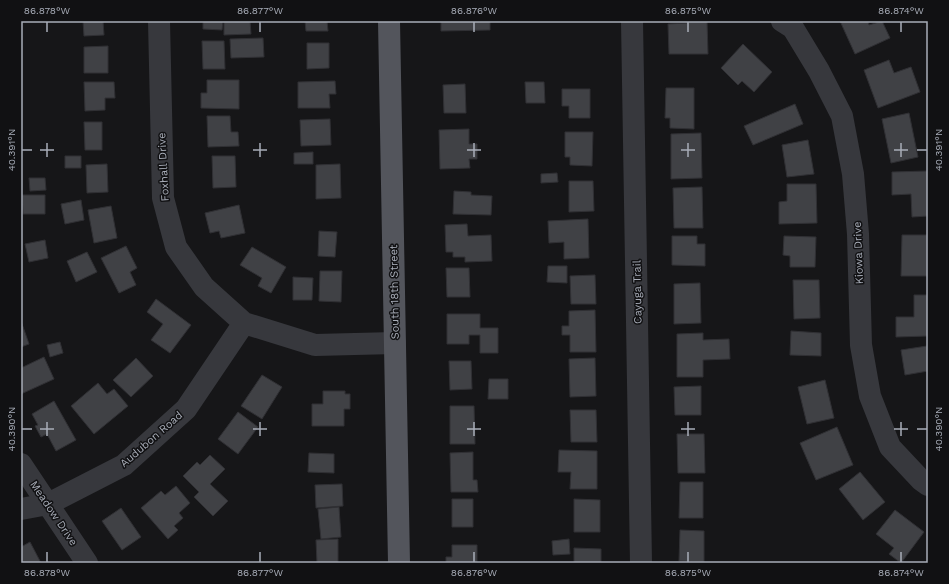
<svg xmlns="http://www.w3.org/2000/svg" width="949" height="584" font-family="'Work Sans',sans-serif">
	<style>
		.building { fill: #404145; stroke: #303034 }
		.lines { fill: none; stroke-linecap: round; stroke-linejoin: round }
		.minor { stroke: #37383d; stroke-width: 22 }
		.major { stroke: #53555c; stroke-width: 22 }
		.ticks { fill: none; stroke: #a8adb8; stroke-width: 1.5 }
		.labels { text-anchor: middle; stroke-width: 3; stroke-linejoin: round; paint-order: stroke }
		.street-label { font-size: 11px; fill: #a8adb8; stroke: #111113 }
		.neatline { fill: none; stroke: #a8adb8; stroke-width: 1.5 }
		.ticks-label { font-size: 10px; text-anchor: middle; fill: #a8adb8 }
	</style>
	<rect width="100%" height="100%" fill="#161618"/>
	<!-- building -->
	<path class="building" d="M83 21H103L104 35 84 36Z
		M203 21H223L222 30 203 29Z
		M250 21 251 34 224 35V22Z
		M305 21H327L328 31H306Z
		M441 21H490V30L441 31Z
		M687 21H707L708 54H669L668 24 687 23Z
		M840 21H868L869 25 882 21 890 38 855 54Z
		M263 38 264 57 231 58 230 39Z
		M202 41H224L225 69H203Z
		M307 43H329V68L307 69Z
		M743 44 772 72 754 92 742 81 738 85 721 68Z
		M108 46V73H84V47Z
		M889 60 894 73 911 67 920 92 878 108 864 70Z
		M207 80H239V109L201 108V93H207Z
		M335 81 336 94H329L330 108H298V82Z
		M84 82H114L115 98H105V110L85 111Z
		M525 82H544L545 103H526Z
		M465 84 466 113H444L443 85Z
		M666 88H694V129L670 128V118H665Z
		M562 89H590V118H569V106H562Z
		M795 104 803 124 753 145 744 126Z
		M909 113 918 157 891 163 882 119Z
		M207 116H230L231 132H238L239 146 208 147Z
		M330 119 331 145 301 146 300 120Z
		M84 122H102V150H85Z
		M469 129V144H477V159H469L470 168 440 169 439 130Z
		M565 132H593L592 166 570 165V157H565Z
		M701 133 702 178 671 179V134Z
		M808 140 814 174 787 177 782 145Z
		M313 152V164H294V153Z
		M65 156H81V168H65Z
		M212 156H235L236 187 213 188Z
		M107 164 108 192 87 193 86 165Z
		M340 164 341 198 316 199V165Z
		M928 171V216L912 217 911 194 892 195V172Z
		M557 173 558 182 541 183V174Z
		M29 178H45L46 190 30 191Z
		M569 181H593L594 211 569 212Z
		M787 184H816L817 223 779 224V202L787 201Z
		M702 187 703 228H674L673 188Z
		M454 191 471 192V195L492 196 491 215 453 214Z
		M22 195H45V214H23Z
		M81 200 84 220 65 224 61 204Z
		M239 205 245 233 221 238 219 231 210 233 205 213Z
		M111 206 117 238 94 243 88 210Z
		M588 219 589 258 564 259V242L549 243 548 221Z
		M467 224 468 236 491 235 492 261 465 262V257H453V252H446L445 225Z
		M319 231 337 232 335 257 318 256Z
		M902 235H927V276H901Z
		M672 236H697V244H705V266L672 265Z
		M784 236 816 237 815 267H790V256L783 255Z
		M45 240 48 258 29 262 25 244Z
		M126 246 137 268 130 272 136 285 119 293 101 258Z
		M252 247 286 267 271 293 258 286 262 278 240 265Z
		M87 252 97 272 76 282 67 261Z
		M548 266H567V283L547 282Z
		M446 268H469L470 297H447Z
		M320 271H342L341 302 319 301Z
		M595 275 596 304H571L570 276Z
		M293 277 313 278 312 300H293Z
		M793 280H819L820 318 794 319Z
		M700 283 701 323 674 324V284Z
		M914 295H928V336L896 337V317H914Z
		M156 299 191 325 170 353 151 340 163 324 147 312Z
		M595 310 596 352H570V335H562V326H569V311Z
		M447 314H480V328H498V353H480V335H469V344H447Z
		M21 321 29 344 21 347Z
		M791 331 821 333V356L790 355Z
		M703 333V340L729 339 730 359 703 360V377H677V334Z
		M60 342 63 353 50 357 47 345Z
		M927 346 928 371 905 375 901 350Z
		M44 357 54 379 21 394V368Z
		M136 358 153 376 131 397 113 380Z
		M595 358 596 396 570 397 569 359Z
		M449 361H471L472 389 450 390Z
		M262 375 282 387 262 419 241 406Z
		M489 379H508V399H488Z
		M825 380 834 418 807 424 798 387Z
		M98 383 107 394 114 389 128 406 94 434 71 406Z
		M701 386V415H675L674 387Z
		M323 391H345V394H350V409H344V426H312V404H323Z
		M54 401 76 440 56 451 47 434 41 437 35 426 38 425 32 414Z
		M450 406H474L475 444H450Z
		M570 410H596L597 442H571Z
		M238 412 258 427 238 454 218 439Z
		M837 427 853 465 816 480 800 443Z
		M677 434H704L705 473H678Z
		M559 450 597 451V489H570L571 472H558Z
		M473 452V480H477L478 492H451L450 453Z
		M309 453 334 454V473L308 472Z
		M210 455 225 469 210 484 228 501 213 516 194 497 199 492 183 476 197 462 200 465Z
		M860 472 885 502 863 520 839 489Z
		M680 482H703V518H679Z
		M342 484 343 506 316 508 315 485Z
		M176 486 190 503 179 513 183 518 174 526 178 530 168 539 141 508 161 491 165 495Z
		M452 499H473V527H452Z
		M574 499 600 500V532H574Z
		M339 507 341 537 321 539 318 509Z
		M121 508 141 537 122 550 102 521Z
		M895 510 924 532 901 563 889 554 894 548 876 534Z
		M680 530 704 531V562L679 561Z
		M338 539V563H317L316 540Z
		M569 539 570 554 553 555 552 541Z
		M30 542 41 563H21V547Z
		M452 545H477V563H446V557H452Z
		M574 548 601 549V563H574Z"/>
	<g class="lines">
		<!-- minor -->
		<path class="minor" d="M159 21 163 198 176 247 204 287 244 323 315 345 395 343
			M632 21 641 563
			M782 21 793 28 819 71 842 116 853 174 858 234 861 345 870 396 890 447 921 480 928 485
			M21 464 87 563
			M21 509 48 504 124 465 186 409 244 323"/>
		<!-- major -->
		<path class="major" d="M389 21 399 563"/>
	</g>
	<!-- ticks -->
	<path class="ticks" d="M47 22V32M260 22V32M474 22V32M688 22V32M901 22V32M47 143V157M260 143V157M474 143V157M688 143V157M901 143V157M22 150H32M40 150H54M253 150H267M467 150H481M681 150H695M894 150H908M917 150H927M47 422V436M260 422V436M474 422V436M688 422V436M901 422V436M22 429H32M40 429H54M253 429H267M467 429H481M681 429H695M894 429H908M917 429H927M47 552V562M260 552V562M474 552V562M688 552V562M901 552V562"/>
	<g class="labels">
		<!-- street labels -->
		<g class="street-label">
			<text transform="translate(163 167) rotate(-93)" y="4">Foxhall Drive</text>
			<text transform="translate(858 253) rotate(-92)" y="4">Kiowa Drive</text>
			<text transform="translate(394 292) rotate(-91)" y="4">South 18th Street</text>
			<text transform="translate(637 292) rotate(-91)" y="4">Cayuga Trail</text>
			<text transform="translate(151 439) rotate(-41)" y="4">Audubon Road</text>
			<text transform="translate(54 513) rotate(56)" y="4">Meadow Drive</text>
		</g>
	</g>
	<!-- border -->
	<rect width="949" height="584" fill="none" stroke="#111113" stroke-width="44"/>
	<rect x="22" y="22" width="905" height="540" class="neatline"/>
	<g class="ticks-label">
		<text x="47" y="14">86.878°W</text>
		<text x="260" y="14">86.877°W</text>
		<text x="474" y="14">86.876°W</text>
		<text x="688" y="14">86.875°W</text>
		<text x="901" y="14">86.874°W</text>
		<text transform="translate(11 150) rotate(-90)" y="4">40.391°N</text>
		<text transform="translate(938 150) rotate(-90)" y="4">40.391°N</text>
		<text transform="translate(11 429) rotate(-90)" y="4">40.390°N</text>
		<text transform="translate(938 429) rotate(-90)" y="4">40.390°N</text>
		<text x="47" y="576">86.878°W</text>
		<text x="260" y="576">86.877°W</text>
		<text x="474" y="576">86.876°W</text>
		<text x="688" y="576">86.875°W</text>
		<text x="901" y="576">86.874°W</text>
	</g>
</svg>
